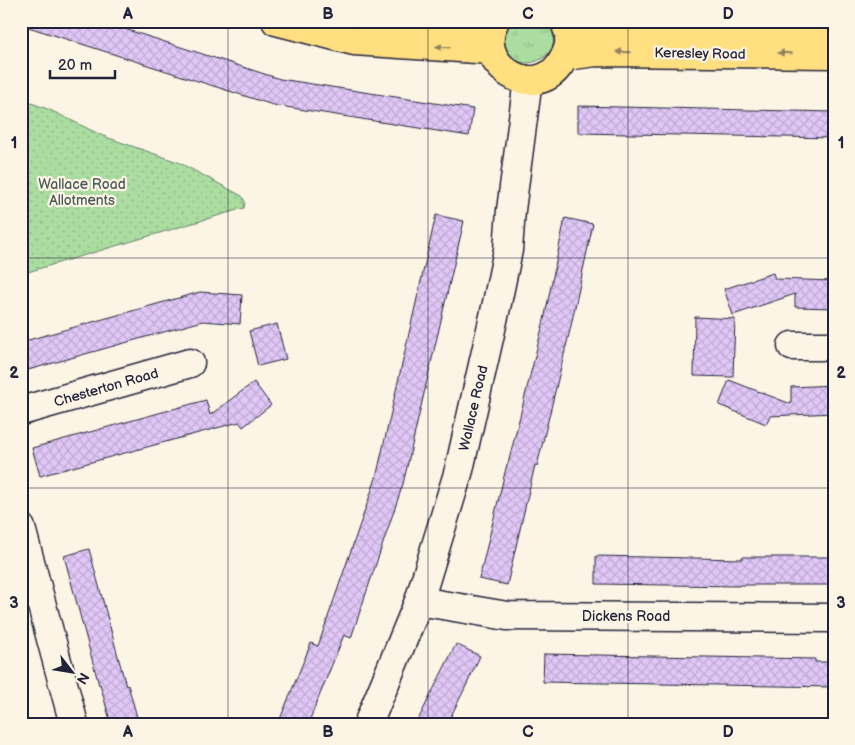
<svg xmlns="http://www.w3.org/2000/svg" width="855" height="745" font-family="'Balsamiq Sans',sans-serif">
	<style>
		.grass { fill: url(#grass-tufts); stroke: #66806d }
		.garden { fill: url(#garden-dots); stroke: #66806d }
		.building { fill: url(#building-cross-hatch); stroke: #22223b }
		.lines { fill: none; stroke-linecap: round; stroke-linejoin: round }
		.minor-casing { stroke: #22223b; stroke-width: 31 }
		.major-casing { stroke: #22223b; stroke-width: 31 }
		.minor { stroke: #fcf5e5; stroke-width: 28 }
		.major { stroke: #ffdf80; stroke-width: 28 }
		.oneway { fill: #90805e }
		.grid { fill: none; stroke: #22223b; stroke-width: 1; stroke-opacity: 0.55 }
		.labels { text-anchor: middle; stroke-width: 4.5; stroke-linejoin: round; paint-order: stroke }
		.street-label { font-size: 14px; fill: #22223b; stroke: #fcf5e5 }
		.park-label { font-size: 14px; fill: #4b5a59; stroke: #fcf5e5 }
		.neatline { fill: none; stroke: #22223b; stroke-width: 2 }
		.grid-label { font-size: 16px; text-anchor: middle; font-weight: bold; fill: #22223b }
	</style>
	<defs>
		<pattern id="grass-tufts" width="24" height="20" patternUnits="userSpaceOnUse" patternTransform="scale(1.25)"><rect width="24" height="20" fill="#aadd9f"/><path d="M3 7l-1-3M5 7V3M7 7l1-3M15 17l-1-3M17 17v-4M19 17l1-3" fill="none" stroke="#92bd8a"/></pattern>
		<pattern id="garden-dots" width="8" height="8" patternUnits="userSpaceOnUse" patternTransform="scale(1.25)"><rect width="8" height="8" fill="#aadd9f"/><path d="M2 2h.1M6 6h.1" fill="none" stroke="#92bd8a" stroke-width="1.8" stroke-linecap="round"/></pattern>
		<pattern id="building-cross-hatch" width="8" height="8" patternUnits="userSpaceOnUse" patternTransform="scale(1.25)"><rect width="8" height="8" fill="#e0c7f6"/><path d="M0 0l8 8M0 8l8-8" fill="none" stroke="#c0abd4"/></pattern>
	</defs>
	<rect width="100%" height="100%" fill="#fcf5e5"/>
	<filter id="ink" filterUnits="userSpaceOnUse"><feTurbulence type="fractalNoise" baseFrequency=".02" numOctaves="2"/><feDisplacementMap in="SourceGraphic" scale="10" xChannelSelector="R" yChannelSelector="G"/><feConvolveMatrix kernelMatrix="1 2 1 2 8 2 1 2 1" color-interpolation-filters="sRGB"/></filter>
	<g filter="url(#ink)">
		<!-- grass -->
		<path class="grass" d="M513 21H546C575 56 512 83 505 43 504 34 507 27 513 21Z"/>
		<!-- garden -->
		<path class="garden" d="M21 99 50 110 103 136 178 162 242 196 245 202 244 208 21 274Z"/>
		<!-- building -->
		<path class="building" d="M23 21H100L280 79 473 109 469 136 273 105 22 25Z
			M578 106 834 112V138L578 133Z
			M436 215 464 221 403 484 351 638 344 635 308 724H278L311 643 318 646 376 478Z
			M565 218 593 224 570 330 537 466 535 465 507 585 479 579 507 464H508L544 320Z
			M773 273 775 279 834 281V308L795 307V294L733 315 724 289Z
			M200 292 242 295 240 324 203 321 21 372V342Z
			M695 317 735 319 733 377 694 376Z
			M277 324 286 359 258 366 249 331Z
			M729 380 791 404V387L834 385V413L770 416 766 424 719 405Z
			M254 382 271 405 243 427 239 422 40 476 32 448 206 400 210 415Z
			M89 549 126 686 128 685 139 724H111L100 684 99 685 64 556Z
			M596 556 742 559V557H834V585H739V586L596 584Z
			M456 644 480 656 467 684 447 724H416Z
			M544 654 815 659V662H834V687L543 682Z"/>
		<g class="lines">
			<!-- minor casing -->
			<g class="minor-casing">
				<path id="minor" d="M792 346H834
					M21 411 190 363
					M21 528 74 724
					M419 601 507 616 834 618
					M368 724 419 601 459 470 497 303 508 250 511 210 528 80"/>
			</g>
			<!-- major casing -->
			<g class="major-casing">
				<path id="major" d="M276 21 354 41 491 50
					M398 21 493 24
					M495 21C471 62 533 104 560 64 565 57 570 48 569 39
					M567 28 834 31
					M566 56 596 52 834 54"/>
			</g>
			<!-- minor -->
			<use href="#minor" class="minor"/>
			<!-- major -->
			<use href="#major" class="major"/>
		</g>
		<!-- one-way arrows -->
		<defs><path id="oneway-solid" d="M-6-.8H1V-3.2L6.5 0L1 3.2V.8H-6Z" transform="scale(1.25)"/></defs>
		<g class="oneway">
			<use href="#oneway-solid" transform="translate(443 47) rotate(-176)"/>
			<use href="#oneway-solid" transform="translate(623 52) rotate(-179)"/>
			<use href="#oneway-solid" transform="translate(785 53) rotate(-179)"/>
		</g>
	</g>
	<!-- grid -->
	<path class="grid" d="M228 21V724M428 21V724M628 21V724M21 258H834M21 488H834"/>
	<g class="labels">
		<!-- street labels -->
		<g class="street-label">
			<text transform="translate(700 53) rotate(1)" y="5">Keresley Road</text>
			<text transform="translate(106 387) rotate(-16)" y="5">Chesterton Road</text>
			<text transform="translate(473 408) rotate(-77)" y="5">Wallace Road</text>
			<text x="626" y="621">Dickens Road</text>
		</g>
		<!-- park labels -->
		<g class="park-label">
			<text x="82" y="189">Wallace Road<tspan x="82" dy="16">Allotments</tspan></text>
		</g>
	</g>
	<!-- margin -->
	<rect width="855" height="745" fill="none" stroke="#fcf5e5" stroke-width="55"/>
	<!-- north arrow -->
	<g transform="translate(72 672) rotate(121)" stroke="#fcf5e5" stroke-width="4" paint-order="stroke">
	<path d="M0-4L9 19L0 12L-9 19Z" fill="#22223b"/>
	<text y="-8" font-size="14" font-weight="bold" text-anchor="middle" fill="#22223b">N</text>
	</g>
	<!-- scale -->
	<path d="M50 70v8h65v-8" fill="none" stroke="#22223b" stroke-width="2.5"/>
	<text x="58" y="70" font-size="15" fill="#22223b" stroke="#fcf5e5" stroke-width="4" paint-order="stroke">20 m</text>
	<rect x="28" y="28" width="800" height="690" class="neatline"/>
	<g class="grid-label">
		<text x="128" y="19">A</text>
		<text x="328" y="19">B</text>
		<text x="528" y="19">C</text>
		<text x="728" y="19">D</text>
		<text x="14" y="148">1</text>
		<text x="841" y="148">1</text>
		<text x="14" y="378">2</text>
		<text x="841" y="378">2</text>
		<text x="14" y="608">3</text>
		<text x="841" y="608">3</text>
		<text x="128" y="737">A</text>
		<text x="328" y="737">B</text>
		<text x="528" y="737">C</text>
		<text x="728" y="737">D</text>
	</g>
</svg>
